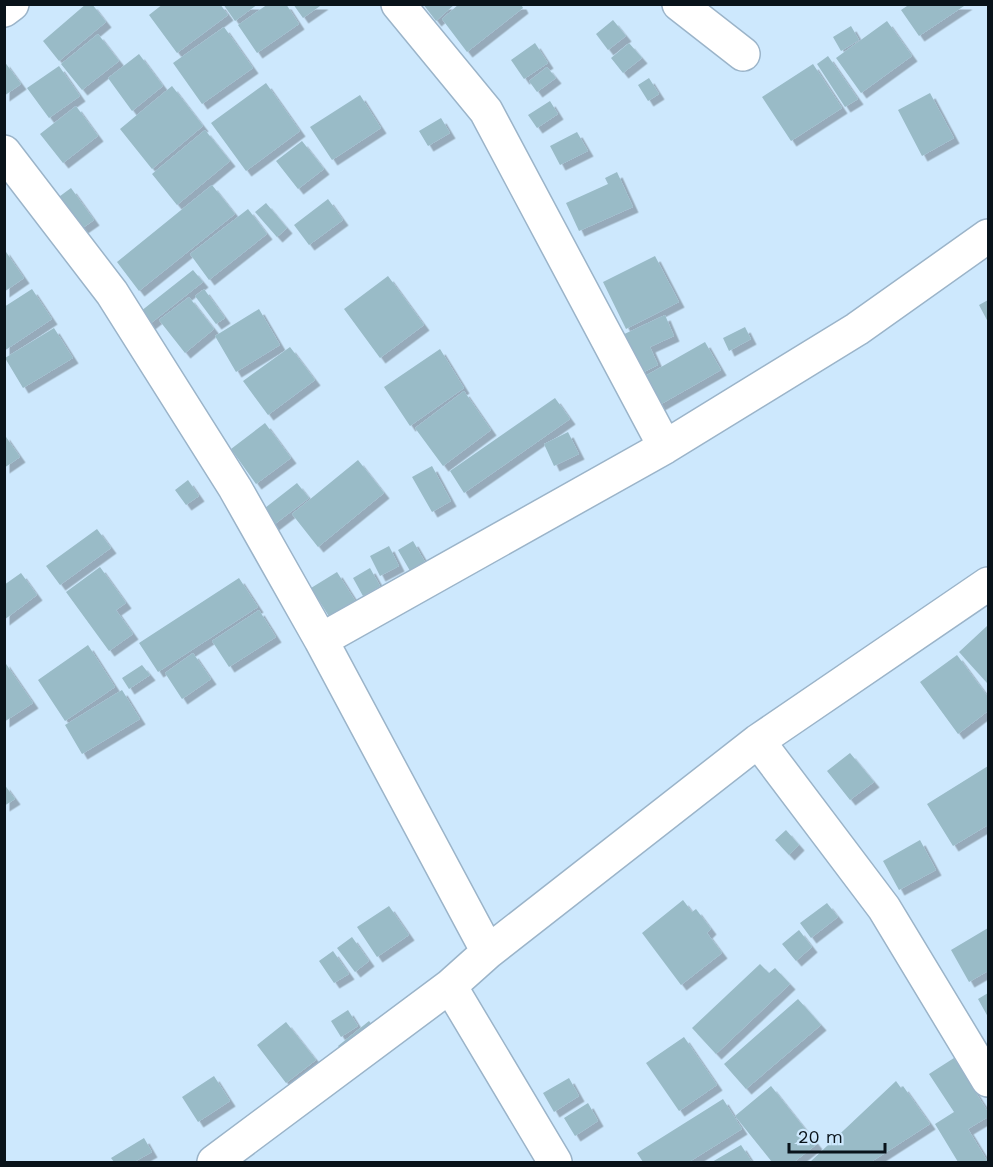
<svg xmlns="http://www.w3.org/2000/svg" width="993" height="1167" font-family="'Work Sans',sans-serif">
	<style>
		.building { fill: #99bbc7; filter: url(#shadow) }
		.lines { fill: none; stroke-linecap: round; stroke-linejoin: round }
		.minor-casing { stroke: #9bb4c9; stroke-width: 36 }
		.minor { stroke: #fff; stroke-width: 33 }
	</style>
	<defs>
		<filter id="shadow"><feDropShadow dx="5.5" dy="5.5" stdDeviation="0" flood-color="#0004"/></filter>
	</defs>
	<rect width="100%" height="100%" fill="#cde8fd"/>
	<!-- building -->
	<path class="building" d="M86 4H92L106 22 59 61 43 41Z
		M163 4H220L228 15 177 53 149 15Z
		M223 4H258L235 21Z
		M268 4H286L299 24 257 53 238 25Z
		M293 4H323L303 18Z
		M423 4H455L436 21Z
		M459 4H521L523 8 467 52 442 19Z
		M910 4H967L919 36 901 10Z
		M613 20 626 36 608 50 596 34Z
		M887 21 912 56 861 93 836 58Z
		M851 26 859 40 841 51 833 37Z
		M224 27 253 68 202 104 173 63Z
		M98 34 119 61 82 90 61 64Z
		M535 43 548 63 524 79 511 60Z
		M629 43 642 58 623 73 611 58Z
		M139 54 163 86 132 111 108 78Z
		M828 56 858 99 845 107 817 64Z
		M4 61 21 84 4 96Z
		M813 64 842 108 791 141 762 97Z
		M59 66 80 96 49 118 27 88Z
		M547 67 556 78 537 92 529 81Z
		M649 78 659 94 648 101 638 85Z
		M266 83 300 131 246 171 211 123Z
		M172 86 203 126 152 169 120 129Z
		M930 93 954 138 922 156 898 110Z
		M360 95 381 128 332 160 310 127Z
		M550 101 558 114 537 128 528 115Z
		M76 106 98 136 63 163 40 134Z
		M441 118 450 133 428 146 419 131Z
		M205 130 230 161 177 205 152 174Z
		M577 132 588 151 560 165 550 146Z
		M302 141 324 169 298 189 276 161Z
		M617 172 633 207 579 231 566 203 608 184 605 178Z
		M212 185 235 214 139 291 117 262Z
		M71 188 94 220 74 234 52 202Z
		M328 199 343 220 309 245 294 225Z
		M266 203 287 228 277 237 255 212Z
		M248 209 267 234 209 280 190 254Z
		M4 249 24 278 4 292Z
		M655 256 679 302 626 329 603 282Z
		M193 270 203 282 146 327 136 315Z
		M388 276 424 325 380 358 344 309Z
		M32 289 52 319 4 351V307Z
		M204 289 225 318 216 324 195 296Z
		M189 297 214 329 185 353 159 320Z
		M988 300V322L979 305Z
		M259 309 280 345 236 372 215 336Z
		M665 315 674 336 650 347 658 365 636 376 618 337Z
		M745 327 751 339 729 351 723 338Z
		M54 328 73 358 23 388 5 358Z
		M705 342 721 370 656 407 640 379Z
		M290 347 315 380 268 415 243 381Z
		M440 349 464 388 410 426 384 387Z
		M464 391 491 430 443 466 415 428Z
		M555 398 570 419 464 493 450 471Z
		M265 423 291 458 256 484 231 449Z
		M568 432 579 454 554 466 544 444Z
		M4 434 20 457 4 468Z
		M358 460 384 493 318 547 292 514Z
		M432 466 451 501 432 512 412 477Z
		M188 480 199 496 186 505 175 490Z
		M297 483 309 498 267 530 256 515Z
		M97 529 111 548 60 585 46 566Z
		M413 541 428 567 413 576 398 550Z
		M389 546 399 566 380 576 370 556Z
		M100 567 126 603 116 610 133 634 109 651 66 592Z
		M370 568 380 586 363 596 353 578Z
		M337 572 356 602 330 618 311 588Z
		M21 573 37 595 4 620V585Z
		M239 578 258 607 158 672 139 643Z
		M259 610 276 637 229 667 212 641Z
		M987 626 988 628V684L959 652Z
		M88 645 115 687 65 721 38 680Z
		M193 653 211 679 182 699 165 673Z
		M957 655 988 697V711L958 734 920 682Z
		M4 661 33 703 4 722Z
		M142 665 150 675 129 689 122 678Z
		M122 690 140 719 82 754 65 725Z
		M850 753 874 782 850 800 827 771Z
		M988 766V825L953 846 927 804Z
		M4 784 15 799 4 806Z
		M786 830 799 845 789 855 775 840Z
		M920 840 936 870 899 890 883 861Z
		M683 900 692 912 696 909 711 929 707 933 722 953 681 985 642 933Z
		M827 903 838 917 811 938 800 923Z
		M389 906 409 935 377 957 357 927Z
		M988 928V971L969 982 951 950Z
		M799 930 812 947 796 961 782 944Z
		M352 937 369 961 355 972 337 948Z
		M333 951 349 974 334 983 319 961Z
		M760 964 769 973 775 968 790 984 716 1054 692 1028Z
		M988 993V1017L978 999Z
		M798 999 821 1025 746 1089 724 1064Z
		M348 1010 358 1026 341 1037 331 1021Z
		M369 1021 380 1035 349 1060 338 1046Z
		M286 1022 316 1060 286 1083 257 1045Z
		M684 1037 717 1085 679 1111 646 1063Z
		M954 1058 988 1112V1117L968 1129 988 1162H958L935 1124 954 1112 929 1074Z
		M214 1076 230 1101 198 1122 182 1097Z
		M569 1078 579 1096 554 1112 543 1093Z
		M896 1081 901 1088 903 1086 930 1124 871 1162H810Z
		M771 1086 817 1144 794 1162H772L735 1116Z
		M723 1099 742 1129 689 1162H643L637 1153Z
		M588 1103 598 1121 575 1136 564 1118Z
		M144 1138 152 1152 134 1162H114L111 1158Z
		M741 1145 752 1162H712Z"/>
	<g class="lines">
		<!-- minor casing -->
		<g class="minor-casing">
			<path id="minor" d="M398 4 486 111 665 447
				M679 4 743 54
				M4 10 12 4
				M4 152 112 293 235 488 321 640 488 952
				M321 640 665 447 857 329 988 236
				M758 741 884 908 988 1080
				M450 986 555 1162
				M214 1162 450 986 488 952 758 741 988 584"/>
		</g>
		<!-- minor -->
		<use href="#minor" class="minor"/>
	</g>
	<!-- border -->
	<rect width="993" height="1167" fill="none" stroke="#09131a" stroke-width="12"/>
	<!-- scale -->
	<path d="M789 1143v9h96v-9" fill="none" stroke="#09131a" stroke-width="3"/>
	<text x="798" y="1143" font-size="18" fill="#09131a" stroke="#cde8fd" stroke-width="4.5" paint-order="stroke">20 m</text>
</svg>
